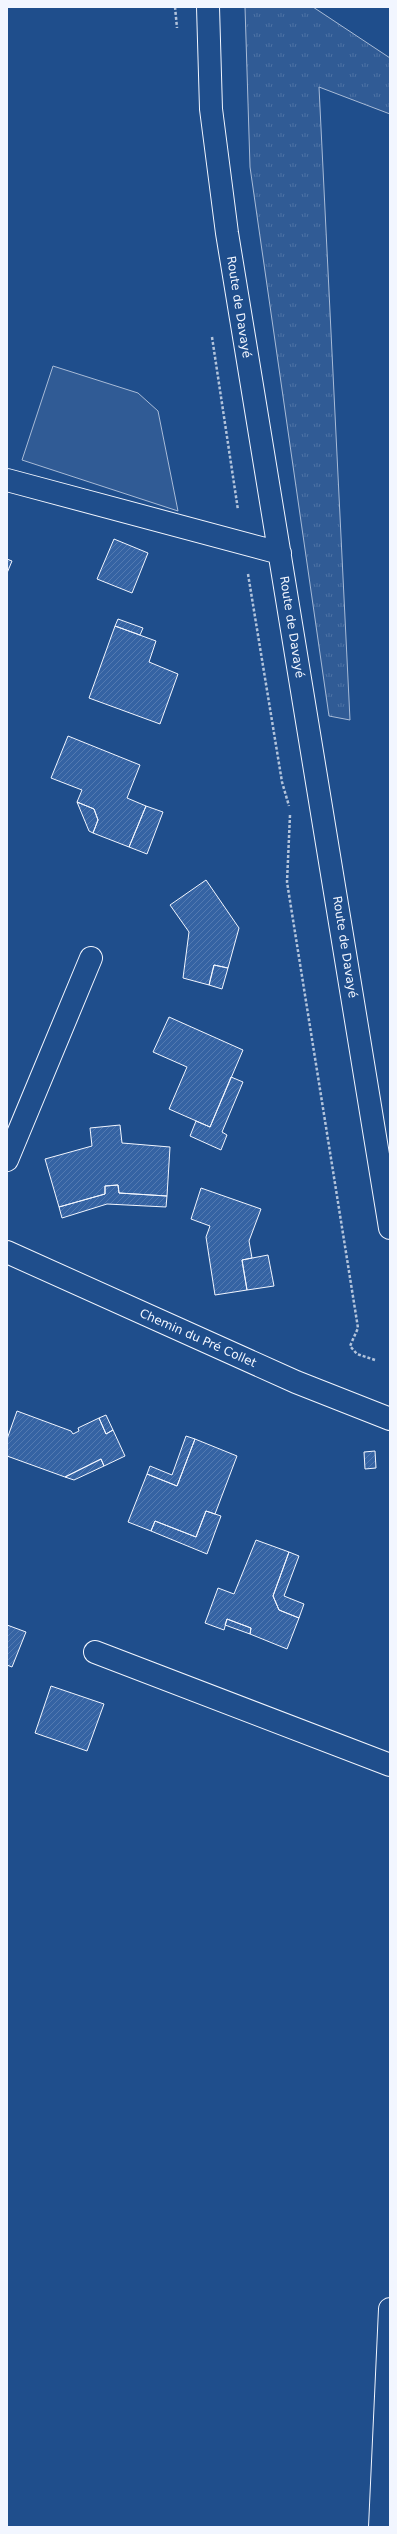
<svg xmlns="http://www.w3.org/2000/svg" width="397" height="2534" font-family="'DejaVu Sans',sans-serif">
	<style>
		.grass { fill: url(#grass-tufts); stroke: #a8bbd7 }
		.built { fill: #305b95; stroke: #a8bbd7 }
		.building { fill: url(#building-hatch); stroke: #f2f6ff }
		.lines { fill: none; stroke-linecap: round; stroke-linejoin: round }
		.minor-casing { stroke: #f2f6ff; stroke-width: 24 }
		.path { stroke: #b3c4dc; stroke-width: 2.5; stroke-dasharray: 3 2; stroke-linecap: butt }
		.minor { stroke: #1f4e8c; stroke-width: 22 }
		.labels { text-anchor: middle; stroke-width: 3; stroke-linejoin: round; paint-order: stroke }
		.street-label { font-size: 12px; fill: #f2f6ff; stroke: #1f4e8c }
	</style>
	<defs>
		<pattern id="grass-tufts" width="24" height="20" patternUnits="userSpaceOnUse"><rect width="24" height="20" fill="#305b95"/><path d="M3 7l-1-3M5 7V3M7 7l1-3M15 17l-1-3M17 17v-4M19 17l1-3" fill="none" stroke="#4e73a5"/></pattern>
		<pattern id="building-hatch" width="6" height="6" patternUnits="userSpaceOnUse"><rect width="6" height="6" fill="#3563a3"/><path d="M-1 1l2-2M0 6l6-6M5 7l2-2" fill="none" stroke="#537ab1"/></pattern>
	</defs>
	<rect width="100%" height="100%" fill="#1f4e8c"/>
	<!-- grass -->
	<path class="grass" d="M245 7H313L390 58V114L319 87 350 720 329 716 250 167Z"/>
	<!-- built -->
	<path class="built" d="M53 366 138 393 158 411 178 511 22 460Z"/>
	<!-- building -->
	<path class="building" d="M114 539 148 553 132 593 97 579Z
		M7 559 12 561 7 573Z
		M118 619 143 628 140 635 115 626Z
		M115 626 156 641 149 662 178 674 160 724 89 698Z
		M68 736 140 765 127 798 146 806 129 847 93 833 98 820 94 809 77 802 82 790 51 778Z
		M77 802 94 809 98 820 93 833 89 831Z
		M146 806 163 812 147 854 129 847Z
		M206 880 239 928 228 968 214 965 209 985 183 978 189 932 170 905Z
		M214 965 228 968 222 989 209 985Z
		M169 1017 243 1050 210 1127 169 1109 187 1067 153 1052Z
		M231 1077 243 1082 222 1132 227 1135 221 1150 190 1136 196 1121 210 1127Z
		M120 1125 122 1143 170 1147 167 1196 119 1193 118 1185 105 1186V1194L59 1207 45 1159 92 1146 90 1128Z
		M118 1185 119 1193 167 1196 166 1207 107 1204 62 1218 59 1207 105 1194V1186Z
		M201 1188 261 1209 249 1241 252 1258 242 1260 247 1290 215 1295 206 1237 210 1226 191 1219Z
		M268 1255 274 1286 247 1290 242 1260Z
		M17 1411 71 1431 73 1434 79 1431 78 1428 99 1418 106 1434 113 1430 125 1456 104 1466 101 1459 65 1477 7 1456V1439Z
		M106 1415 113 1430 106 1434 99 1418Z
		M186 1436 195 1439 177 1486 147 1474 150 1466 172 1475Z
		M195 1439 237 1456 215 1514 206 1511 196 1537 155 1521 151 1531 128 1522 147 1474 177 1486Z
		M375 1451 376 1468 365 1469 364 1452Z
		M101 1459 104 1466 74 1480 65 1477Z
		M206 1511 221 1516 207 1554 151 1531 155 1521 196 1537Z
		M256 1540 289 1552 273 1596 279 1610 299 1618 287 1649 250 1634 251 1628 227 1619 224 1630 205 1623 218 1588 234 1594Z
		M289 1552 299 1556 284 1596 304 1604 299 1618 279 1610 273 1596Z
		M227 1619 251 1628 250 1634 225 1625Z
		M7 1625 26 1632 12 1667 7 1665Z
		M51 1686 104 1704 87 1751 35 1733Z"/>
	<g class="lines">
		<!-- minor casing -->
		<g class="minor-casing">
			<path id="minor" d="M208 7 211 109 227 233 390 1228
				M7 480 280 553
				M7 1160 91 958
				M7 1252 296 1382 390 1419
				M95 1652 390 1765
				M380 2527 390 2309"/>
		</g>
		<!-- path -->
		<path class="path" d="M175 7 177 28
			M212 337 238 510
			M248 574 282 782 289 806
			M290 815 287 882 358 1328 350 1346 357 1354 375 1360"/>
		<!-- minor -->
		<use href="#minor" class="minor"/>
	</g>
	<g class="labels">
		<!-- street labels -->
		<g class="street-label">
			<text transform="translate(239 307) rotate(81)" y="4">Route de Davayé</text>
			<text transform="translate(292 627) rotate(81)" y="4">Route de Davayé</text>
			<text transform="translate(345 947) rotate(81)" y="4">Route de Davayé</text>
			<text transform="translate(198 1338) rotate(24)" y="4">Chemin du Pré Collet</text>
		</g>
	</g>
	<!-- border -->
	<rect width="397" height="2534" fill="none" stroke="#f2f6ff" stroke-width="16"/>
</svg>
